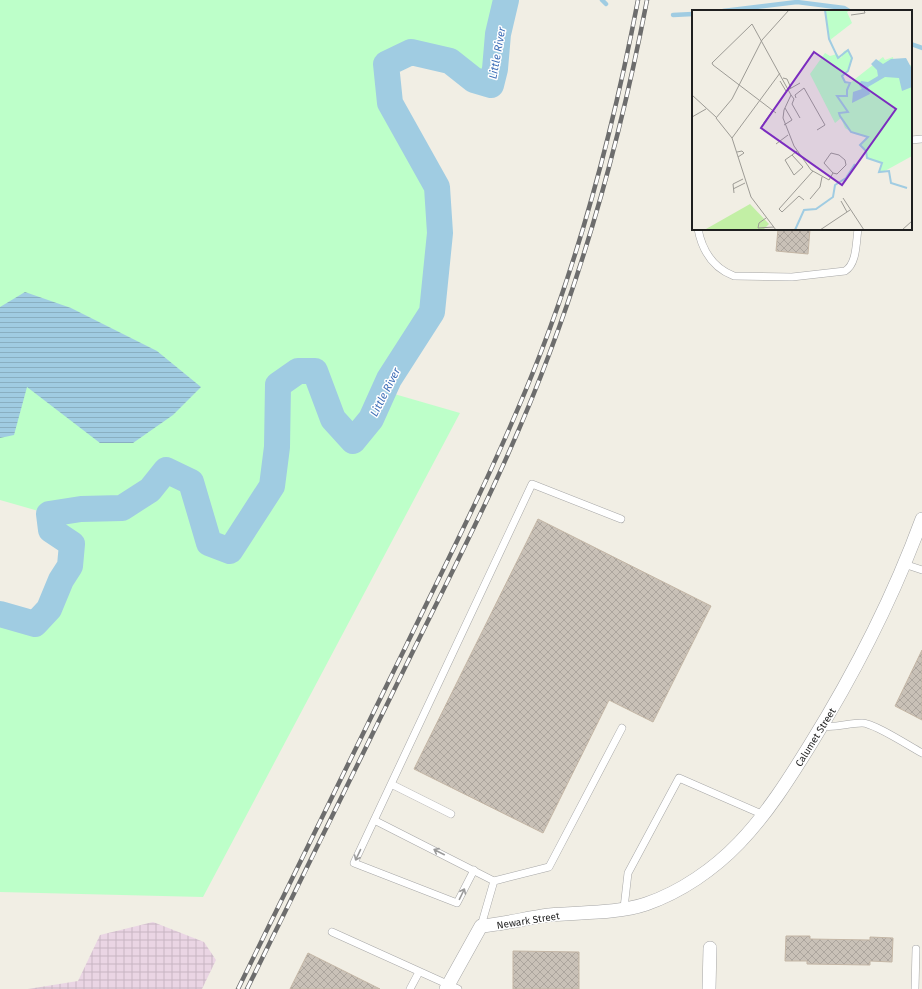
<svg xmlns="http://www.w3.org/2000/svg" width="922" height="989" font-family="'Fira Sans',sans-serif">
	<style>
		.industrial { fill: url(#industrial-grid) }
		.park { fill: #bdffc9; fill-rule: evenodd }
		.water { fill: url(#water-rules) }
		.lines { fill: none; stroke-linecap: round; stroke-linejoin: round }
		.stream { stroke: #a0cce2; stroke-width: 4.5 }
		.river { stroke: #a0cce2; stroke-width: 26 }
		.building { fill: url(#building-cross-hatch); stroke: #c4b6a5 }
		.service-casing { stroke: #a6a6a6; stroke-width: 8 }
		.minor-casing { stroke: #a6a6a6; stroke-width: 14 }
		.service { stroke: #fff; stroke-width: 7 }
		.minor { stroke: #fff; stroke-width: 13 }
		.rail-casing { stroke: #6d6d6d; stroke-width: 4.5 }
		.rail { stroke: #fff; stroke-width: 3; stroke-dasharray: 9; stroke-linecap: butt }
		.oneway { stroke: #9a9a9a }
		.labels { text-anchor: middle; stroke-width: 3; stroke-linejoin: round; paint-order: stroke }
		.street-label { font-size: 10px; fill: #1f1f1f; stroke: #fff }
		.water-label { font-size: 11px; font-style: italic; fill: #4170b8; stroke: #fff }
		.inset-river { fill: none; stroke: #a0cce2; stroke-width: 2 }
		.inset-road { fill: none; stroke: #9d9b95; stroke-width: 1 }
		.view { fill: #7b2cbf; fill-opacity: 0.15; stroke: #7b2cbf; stroke-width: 2 }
		.inset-edge { fill: none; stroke: #1f1f1f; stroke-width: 2 }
	</style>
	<defs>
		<pattern id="industrial-grid" width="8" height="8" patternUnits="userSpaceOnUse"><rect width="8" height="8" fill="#ead5e4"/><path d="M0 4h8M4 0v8" fill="none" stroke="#c8b6c3"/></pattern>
		<pattern id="water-rules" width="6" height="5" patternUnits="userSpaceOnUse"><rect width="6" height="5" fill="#a0cce2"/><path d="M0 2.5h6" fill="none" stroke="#89afc1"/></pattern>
		<pattern id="building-cross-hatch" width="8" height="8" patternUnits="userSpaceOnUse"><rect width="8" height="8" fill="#c9c1b7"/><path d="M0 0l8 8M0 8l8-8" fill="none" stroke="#aca59d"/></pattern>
	</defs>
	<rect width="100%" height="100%" fill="#f1eee4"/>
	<!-- industrial -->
	<path class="industrial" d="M153 922 204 942 216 960 202 989H28L78 981 100 935Z"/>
	<!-- park -->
	<path class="park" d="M0 0H506L491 85 450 61 411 52 386 64 390 103 437 187 439 308 384 391 460 413 203 897 0 892V614L35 624 49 609 61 580 70 566 72 545 51 530 49 514 0 500ZM382 395 371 419 356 438ZM277 397V447L272 479V478ZM328 405 329 406 351 437 333 419ZM164 472 150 490 125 505Z"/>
	<!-- water -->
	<path class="water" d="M25 292 71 308 157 351 201 387 173 415 133 443H100L27 387 14 435 0 438V307Z"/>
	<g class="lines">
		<!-- stream -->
		<path class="stream" d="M602 0 606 4
			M723 11 797 2 844 8 849 11
			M673 15 693 14
			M911 44 922 48"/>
		<!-- river -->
		<path class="river" d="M0 614 35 624 49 609 61 580 70 566 72 544 51 530 49 514 81 509 122 508 150 490 166 470 191 482 209 543 230 551 272 486 277 447 278 385 298 371H315L333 419 353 441 371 419 389 379 432 312 440 233 437 187 390 103 386 64 411 52 450 61 474 80 491 85 495 69 498 34 506 0"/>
	</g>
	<!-- building -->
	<path class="building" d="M778 229H810L808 254 776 251Z
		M538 519 711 606 653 722 609 700 543 833 414 769Z
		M922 650V720L895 706Z
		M786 936H810V939L870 940V937L893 938 892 962 870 961V965L807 964V961H785Z
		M513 951 579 952V989H513Z
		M308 953 380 989H290Z"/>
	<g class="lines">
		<!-- service casing -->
		<g class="service-casing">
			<path id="service" d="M911 140 922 139
				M698 229C702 250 713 268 734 276L792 277 845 271C857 264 856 242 858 229
				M904 564 922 570
				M822 726C838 728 847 723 862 723 874 723 909 746 922 753
				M391 784 451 814
				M374 820 494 881
				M474 870 457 903 354 863 532 484 621 519
				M624 908 628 873 679 778 764 815
				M481 926 494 881 549 867 622 728
				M332 932 458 989
				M410 989 419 972
				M915 989 916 949"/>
		</g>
		<!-- minor casing -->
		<g class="minor-casing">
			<path id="minor" d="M446 989 481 926C504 924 526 918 549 915 580 912 616 914 646 904 681 892 714 869 739 843 767 814 789 779 810 745 854 674 893 598 922 519
				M709 989 710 948"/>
		</g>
		<!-- service -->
		<use href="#service" class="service"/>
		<!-- minor -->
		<use href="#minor" class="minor"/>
		<!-- rail casing -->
		<g class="rail-casing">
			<path id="rail" d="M238 989C294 875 350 760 406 646 453 549 502 453 541 352 585 238 615 120 638 0
				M247 989C305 873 361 757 418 641 465 546 513 452 550 352 593 238 624 120 647 0"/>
		</g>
		<!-- rail -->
		<use href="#rail" class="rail"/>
	</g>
	<!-- one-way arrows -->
	<defs><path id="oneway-shaft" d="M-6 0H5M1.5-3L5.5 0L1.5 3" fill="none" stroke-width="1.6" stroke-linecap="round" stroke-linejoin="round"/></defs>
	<g class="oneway">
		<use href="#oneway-shaft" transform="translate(439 852) rotate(-153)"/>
		<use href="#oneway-shaft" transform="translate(358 855) rotate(115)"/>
		<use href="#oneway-shaft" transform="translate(462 894) rotate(-64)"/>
	</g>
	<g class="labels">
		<!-- street labels -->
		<g class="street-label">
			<text transform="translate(815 737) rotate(-58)" y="4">Calumet Street</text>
			<text transform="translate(528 920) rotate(-9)" y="4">Newark Street</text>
		</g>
		<!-- water labels -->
		<g class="water-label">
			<text transform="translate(497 53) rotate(-80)" y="4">Little River</text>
			<text transform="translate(385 392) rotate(-63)" y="4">Little River</text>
		</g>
	</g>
	<!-- overview -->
	<g transform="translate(692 10)">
		<rect width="220" height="220" fill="#f1eee4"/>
		<path d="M58 194 77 214 71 220 14 219Z" fill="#c2efa5"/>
		<path d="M133 0H158L155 2 160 13 138 30ZM156 40 160 48 158 57 150 66 155 74 158 73 191 47 193 50 201 47 202 57 220 55V146L191 162 187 160 190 153 175 148 174 141 168 135 176 127 163 124 153 118 149 108 143 113 118 64 133 43 138 46 145 44 149 48 152 41Z" fill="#bdffc9"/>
		<path d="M214 48 220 59V77L210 81 207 68 193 67 176 77 178 84 160 93 161 82 170 79 167 75 169 71 176 72 186 66 185 60 179 54 184 49 191 54 199 49Z" fill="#a0cce2"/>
		<path class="inset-river" d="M133 0 137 29 146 48 156 40 160 48 156 61 150 66 153 72 158 73 155 80V86H145L156 102 147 103 148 106 159 122 176 127 168 135 174 141 175 148 190 153 187 162 197 161 199 173 215 178M103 220 112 200 124 199 141 187 143 175 154 168 163 154"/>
		<path class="inset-road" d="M159 5 173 3 172 0M91 68 95 69 99 78M88 71 94 81 108 73M0 85 24 107M99 85 102 89 100 94 108 108M104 88 103 85 112 78 133 115 125 120M84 103 21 55 20 53 60 14 99 85 92 100 91 108 102 136 119 160 137 170 141 163 132 153 139 143 147 145 153 150 154 155 145 164 141 163M0 107 14 99M92 115 100 110 93 98M72 120 69 117 81 100M40 128 88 63M84 134 96 125M45 142 50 141 52 143 46 147M100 145 111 157 102 165 93 150 100 145 105 141M41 179 53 173M42 183 41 174 51 169M151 188 172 220M118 189 128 177 130 167M112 190 107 186 90 202 87 199 121 161M149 191 155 202M74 208 67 213 66 218 82 217M84 220 59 187 40 128 24 108 40 89 70 30 97 0M128 220 158 200M210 220 220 211"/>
		<path class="view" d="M122 42 204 99 150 175 69 118Z"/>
		<rect width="220" height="220" class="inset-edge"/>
	</g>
</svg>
